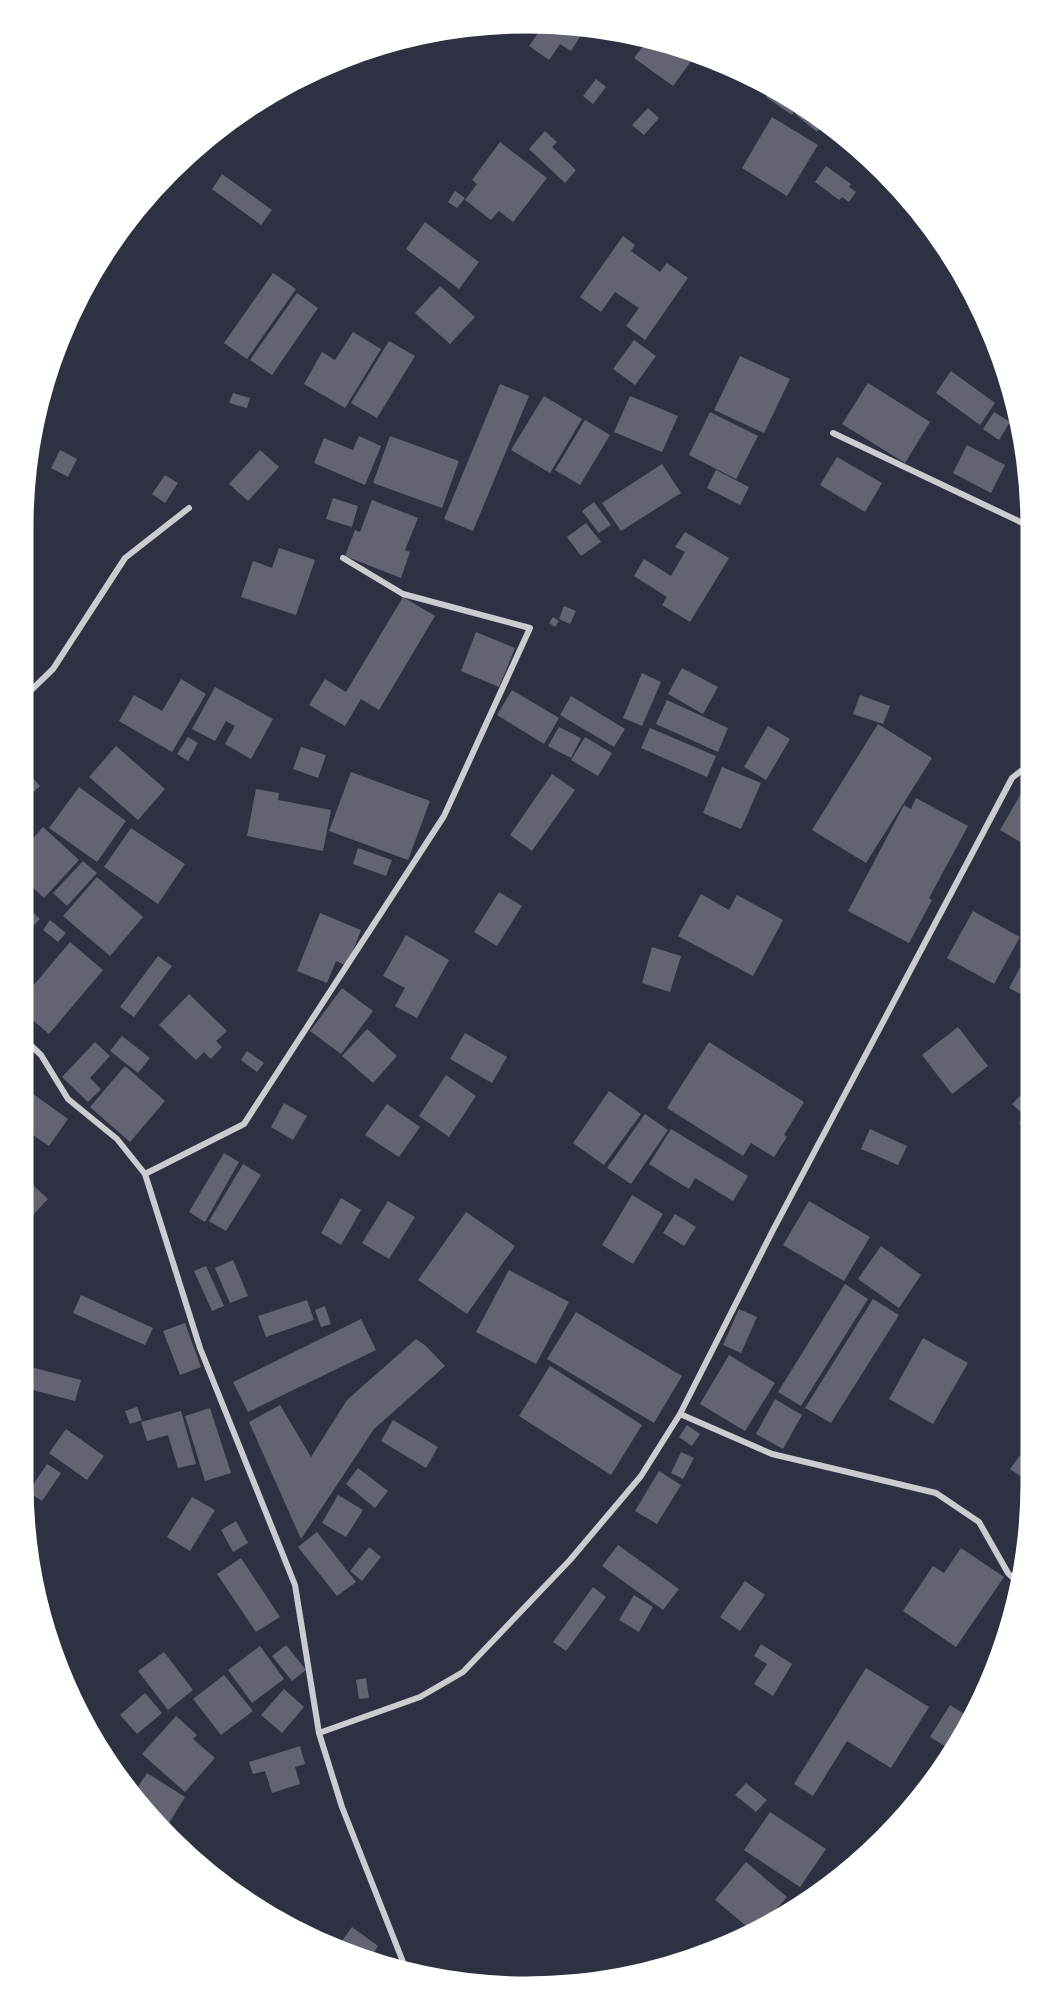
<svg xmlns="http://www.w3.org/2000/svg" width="1054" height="2009" font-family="'Playfair Display',serif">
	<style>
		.building { fill: #626471 }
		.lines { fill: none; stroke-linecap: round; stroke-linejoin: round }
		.minor { stroke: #caccd0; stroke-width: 6 }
		.rim { fill: none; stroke: #fff; stroke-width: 3 }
	</style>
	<rect width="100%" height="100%" fill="#2d3142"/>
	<!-- building -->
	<path class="building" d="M562 22 581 35 571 51 560 44 549 60 529 46 541 29 532 23Z
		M650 37 697 53 673 86 634 58Z
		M756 77 768 85 765 90 753 82Z
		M596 79 606 87 593 104 583 96Z
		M773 88 798 105 792 115 766 97Z
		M801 106 824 122 817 132 795 114Z
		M648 108 659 118 644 135 632 125Z
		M772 117 818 145 787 196 742 168Z
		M545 131 557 142 552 147 576 170 565 183 529 149Z
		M500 142 547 178 513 222 499 211 491 220 465 200 477 184 472 180Z
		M826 166 851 184 849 187 856 192 849 202 842 197 839 200 815 182Z
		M222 174 272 210 261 225 212 189Z
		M455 191 465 198 457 208 448 202Z
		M425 222 479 262 459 289 406 249Z
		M623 236 635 245 631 251 660 272 667 263 688 278 645 340 626 326 639 308 615 292 601 312 580 297Z
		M273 273 296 289 247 359 224 343Z
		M440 286 475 317 450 344 415 313Z
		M297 293 318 308 272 375 250 360Z
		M353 332 381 349 345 408 304 384 322 352 335 360Z
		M634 340 656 356 635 385 613 369Z
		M59 341 63 342 59 359 53 358Z
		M389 341 415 356 377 418 351 403Z
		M740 356 790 379 764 433 714 410Z
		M951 371 995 403 980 425 936 393Z
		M868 383 930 422 905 463 842 424Z
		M500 384 529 396 473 531 444 519Z
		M233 393 250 398 247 408 229 403Z
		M544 396 582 419 550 473 511 450Z
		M630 396 678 416 662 452 614 432Z
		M710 412 758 436 736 479 689 455Z
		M994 412 1010 422 999 440 983 429Z
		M585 420 610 435 580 485 555 470Z
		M359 436 381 446 365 485 314 463 324 438 353 450Z
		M390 436 459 461 442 508 373 483Z
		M967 445 1005 465 991 493 953 473Z
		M60 450 77 459 68 477 51 468Z
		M260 450 279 467 248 501 229 484Z
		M837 457 882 483 865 512 820 485Z
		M662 464 681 493 621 531 602 503Z
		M716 470 749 487 740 505 707 488Z
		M165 475 178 483 165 503 152 494Z
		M333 498 358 506 352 527 326 519Z
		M372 500 418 518 405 550 410 552 401 578 345 556 355 530 360 532Z
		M594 502 611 525 599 533 582 511Z
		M586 523 601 542 581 556 567 537Z
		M685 532 729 558 690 622 662 605 667 597 634 576 644 559 671 576 685 552 675 547Z
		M279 548 315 560 296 615 241 597 253 561 272 568Z
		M403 597 435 616 379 710 361 699 345 726 309 705 325 679 346 692Z
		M564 606 576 611 570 624 559 619Z
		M553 617 559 621 555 627 549 623Z
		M476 632 515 648 499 687 461 671Z
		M682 668 718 687 703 714 668 694Z
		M642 673 661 682 642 726 623 718Z
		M181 679 206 694 172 752 119 721 134 695 162 711Z
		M215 687 273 719 251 759 225 744 235 726 226 721 215 741 192 729Z
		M512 690 559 718 544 744 497 715Z
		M860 695 890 706 883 724 853 714Z
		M571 696 625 729 614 747 560 715Z
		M667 700 728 728 718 752 656 724Z
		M878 724 932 758 866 863 812 830Z
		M768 726 790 739 766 780 744 767Z
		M559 727 581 738 571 758 548 746Z
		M650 728 716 756 707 777 641 748Z
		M188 737 198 743 188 761 177 754Z
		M585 737 612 753 598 776 571 760Z
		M116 746 165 789 138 820 89 777Z
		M301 747 326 755 318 778 293 769Z
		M722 767 761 783 741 829 703 813Z
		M25 769 40 786 24 801 22 798V772Z
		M351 772 430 801 408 860 329 831Z
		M552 774 575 790 532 851 510 835Z
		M1027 783 1030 785V848L1000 830Z
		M79 787 126 821 97 862 49 828Z
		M256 789 279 793 278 800 331 810 323 851 247 836Z
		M916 798 968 826 929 898 932 900 909 943 848 911 904 805 911 809Z
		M43 827 79 860 44 898 22 878V851Z
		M131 828 185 864 158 904 104 867Z
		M358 848 392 860 386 876 353 864Z
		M83 861 97 873 67 906 53 893Z
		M97 877 143 917 110 956 63 916Z
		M499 892 522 906 497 946 474 932Z
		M701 894 729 910 737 895 783 920 753 976 678 936Z
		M22 902 40 919 22 938Z
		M973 911 1020 937 994 984 947 958Z
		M320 913 361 930 347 966 336 961 327 983 297 971Z
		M50 920 66 933 58 942 43 930Z
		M406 935 449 960 417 1018 395 1006 405 988 383 976Z
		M70 942 103 970 49 1034 22 1011V999Z
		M652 947 681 956 670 992 642 983Z
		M1030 949V999L1009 988Z
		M158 956 172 966 134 1017 120 1007Z
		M342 988 373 1011 341 1054 310 1031Z
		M189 994 227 1031 216 1041 222 1047 211 1059 204 1052 196 1060 159 1025Z
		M958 1027 988 1066 952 1094 922 1055Z
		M367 1029 397 1056 373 1083 342 1056Z
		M465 1033 507 1057 492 1083 450 1059Z
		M122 1036 150 1058 138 1073 110 1051Z
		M95 1042 110 1056 90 1078 101 1089 88 1102 62 1077Z
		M709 1042 804 1102 784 1135 787 1137 774 1157 751 1143 743 1156 667 1108Z
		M247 1051 264 1063 257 1072 241 1060Z
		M125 1066 165 1101 130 1142 90 1107Z
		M21 1073 32 1081 21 1095Z
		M446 1075 476 1096 449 1137 419 1116Z
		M1031 1085V1134L1019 1123 1025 1116 1012 1104Z
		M29 1091 68 1119 49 1146 21 1127V1102Z
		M609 1091 641 1114 604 1165 573 1143Z
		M284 1103 307 1116 293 1140 271 1127Z
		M387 1104 420 1127 399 1157 365 1135Z
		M645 1114 668 1130 631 1184 607 1168Z
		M671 1129 748 1176 733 1201 695 1178 689 1189 649 1164Z
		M870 1129 907 1146 898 1165 861 1149Z
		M224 1153 239 1162 205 1222 189 1212Z
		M243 1164 261 1175 226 1231 209 1221Z
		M21 1174 48 1199 32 1216 21 1205Z
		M632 1195 663 1214 633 1264 602 1245Z
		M341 1198 361 1210 341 1245 321 1233Z
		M388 1201 415 1217 389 1259 362 1243Z
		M809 1201 870 1237 844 1281 783 1245Z
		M466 1212 515 1246 467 1314 418 1280Z
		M675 1214 696 1227 684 1246 663 1233Z
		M881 1246 921 1275 899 1308 858 1279Z
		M233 1260 248 1296 230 1303 215 1268Z
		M206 1266 224 1306 212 1311 194 1271Z
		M509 1270 569 1302 536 1364 476 1332Z
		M845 1284 868 1299 801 1406 778 1392Z
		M81 1295 153 1328 145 1345 73 1313Z
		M873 1299 899 1315 831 1423 805 1408Z
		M307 1300 314 1320 266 1337 258 1316Z
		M325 1306 331 1324 321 1327 315 1310Z
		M739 1309 757 1317 741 1353 723 1345Z
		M576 1312 682 1376 654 1423 547 1359Z
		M361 1319 376 1350 248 1412 233 1382Z
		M185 1323 201 1367 180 1375 163 1331Z
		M923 1338 968 1363 933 1424 889 1399Z
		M416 1339 426 1346 445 1366 374 1429 301 1539 249 1422 280 1405 311 1457 347 1400Z
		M729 1355 775 1383 745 1431 700 1404Z
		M27 1366 81 1380 75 1401 21 1387Z
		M550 1366 642 1425 611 1475 519 1416Z
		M775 1399 802 1415 783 1449 756 1434Z
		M137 1407 142 1420 130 1424 125 1411Z
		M210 1408 231 1473 205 1481 185 1416Z
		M181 1411 196 1464 178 1468 168 1435 147 1441 141 1422Z
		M393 1420 438 1447 426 1468 381 1441Z
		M687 1425 700 1434 692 1446 679 1437Z
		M66 1429 104 1456 87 1480 49 1453Z
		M1032 1439V1484L1010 1469Z
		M681 1452 694 1458 683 1479 671 1473Z
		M47 1464 61 1473 42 1501 28 1492Z
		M358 1468 388 1491 375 1508 346 1484Z
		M659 1471 681 1485 657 1524 635 1511Z
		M338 1495 363 1510 346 1537 322 1523Z
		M192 1497 215 1510 190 1551 167 1537Z
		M236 1521 248 1543 233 1552 221 1530Z
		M317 1532 356 1582 337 1596 298 1547Z
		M618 1545 679 1589 663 1610 602 1566Z
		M369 1547 381 1557 362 1581 350 1571Z
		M961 1548 1004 1577 956 1647 903 1611 933 1566 944 1573Z
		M241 1558 280 1617 256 1632 217 1574Z
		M745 1581 765 1595 740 1631 720 1617Z
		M593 1587 606 1597 566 1651 553 1642Z
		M634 1595 653 1607 639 1632 619 1620Z
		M761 1644 792 1664 773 1696 754 1684 767 1664 754 1656Z
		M286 1645 306 1670 292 1681 272 1656Z
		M260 1646 284 1679 252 1703 228 1670Z
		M164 1652 193 1690 168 1710 138 1671Z
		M866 1668 929 1707 891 1768 847 1741 813 1796 794 1784Z
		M224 1675 253 1711 221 1735 193 1699Z
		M366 1678 369 1698 359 1699 356 1680Z
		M284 1689 304 1707 282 1733 261 1715Z
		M145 1693 162 1713 137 1734 120 1715Z
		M950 1705 973 1719 953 1751 930 1737Z
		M176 1716 197 1735 193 1739 215 1758 185 1792 142 1754Z
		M300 1746 305 1764 295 1767 300 1784 272 1793 265 1771 253 1774 249 1762Z
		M147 1773 185 1797 166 1828 132 1796Z
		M746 1783 767 1800 756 1812 735 1795Z
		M770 1812 826 1849 800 1887 744 1850Z
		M746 1862 787 1897 766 1921 751 1930 715 1900Z
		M352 1927 378 1946 370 1959 339 1945Z"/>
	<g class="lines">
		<!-- minor -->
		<path class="minor" d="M833 433 1029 526
			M22 699 53 669 125 558 189 508
			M21 1036 41 1055 68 1099 117 1139 145 1174 200 1348 295 1585 319 1733 342 1807 407 1972
			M145 1174 244 1124 444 816 530 628 403 594 343 558
			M680 1414 772 1454 936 1493 979 1522 1008 1573 1020 1585
			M319 1733 420 1697 463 1672 570 1560 641 1476 680 1414 772 1232 1012 778 1026 767 1030 768"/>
	</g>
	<!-- crop -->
	<path d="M0 0H1054V2009H0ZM527 32H527A495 495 0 0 1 1022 527V1483A495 495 0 0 1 527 1978H527A495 495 0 0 1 32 1483V527A495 495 0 0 1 527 32Z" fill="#fff" fill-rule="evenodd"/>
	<path class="rim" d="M527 32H527A495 495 0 0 1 1022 527V1483A495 495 0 0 1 527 1978H527A495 495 0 0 1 32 1483V527A495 495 0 0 1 527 32Z"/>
</svg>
